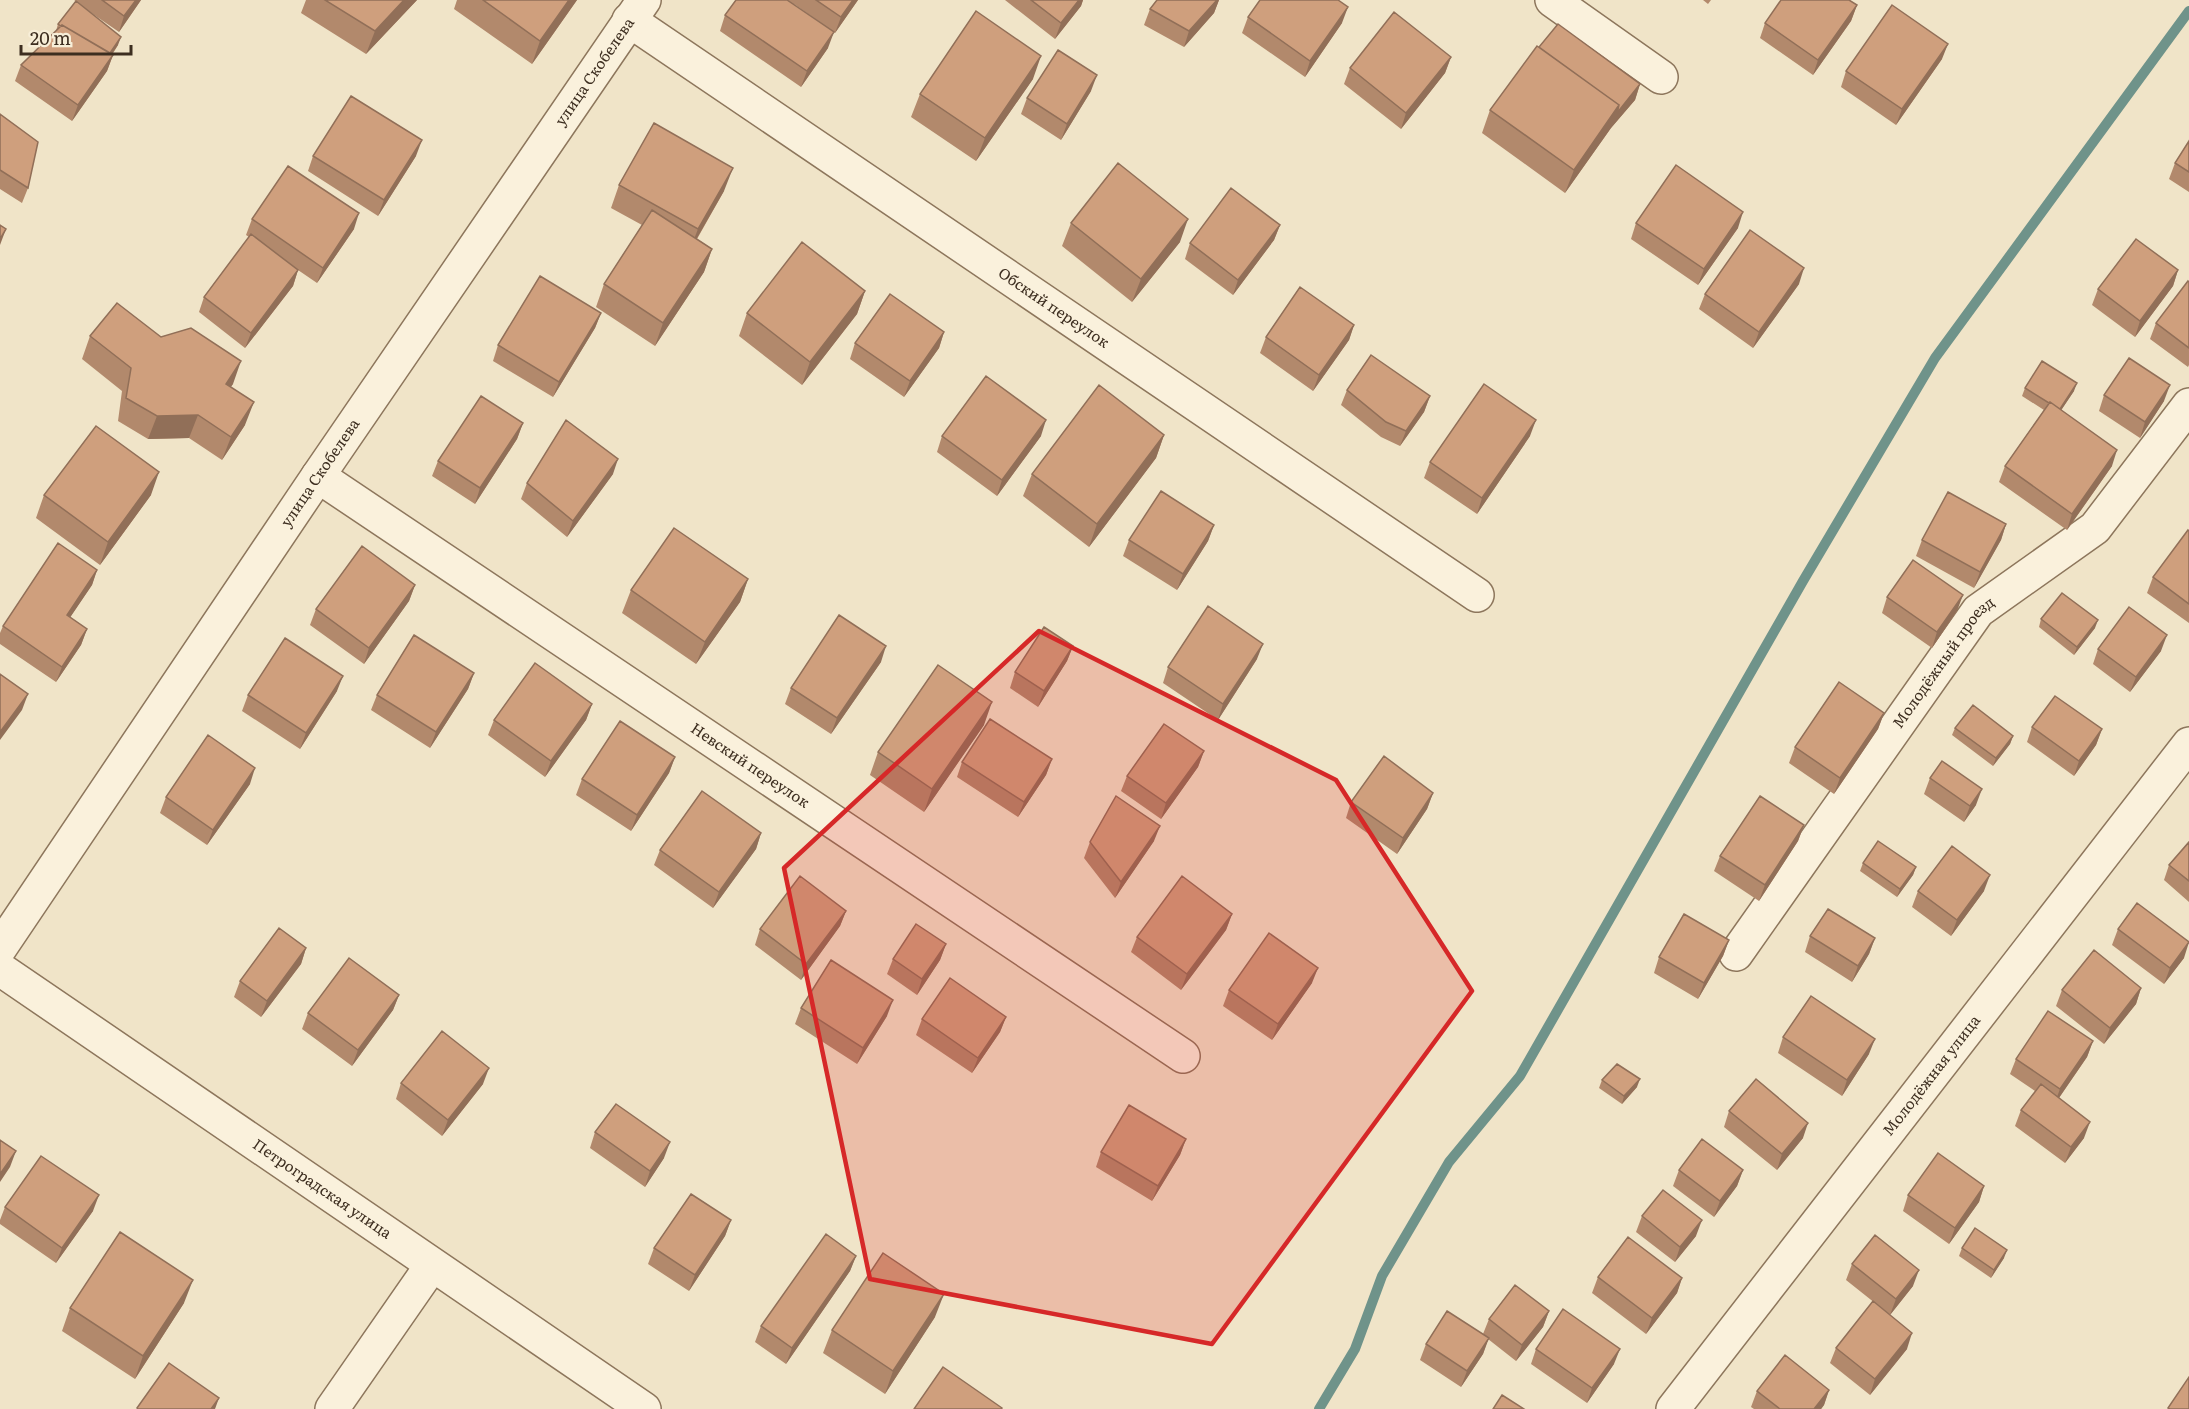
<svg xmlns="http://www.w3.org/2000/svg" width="2189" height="1409" font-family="Literata,serif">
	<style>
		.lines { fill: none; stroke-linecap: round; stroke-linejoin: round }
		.stream { stroke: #6f938a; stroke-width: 10 }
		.minor-casing { stroke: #8d765c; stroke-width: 36 }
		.minor { stroke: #faf1dc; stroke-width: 33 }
		.wall { fill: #b2896c }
		.shaded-wall { fill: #916f58 }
		.building { fill: #cf9f7d; stroke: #916f58; stroke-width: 1.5 }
		.marked { fill: #d62828; fill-opacity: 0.2; stroke: #d62828; stroke-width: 4.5; stroke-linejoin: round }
		.labels { text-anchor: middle; stroke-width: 5; stroke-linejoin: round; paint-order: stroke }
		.street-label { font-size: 15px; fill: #3d2e20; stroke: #f7eed8 }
	</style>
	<rect width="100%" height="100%" fill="#f0e4c8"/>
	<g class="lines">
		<!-- stream -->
		<path class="stream" d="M1319 1409 1355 1349 1382 1276 1449 1162 1520 1076 1803 581 1935 358 2189 11"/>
		<!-- minor casing -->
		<g class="minor-casing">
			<g id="minor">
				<path d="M1552 0 1661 77"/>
				<path id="s1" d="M629 20 1477 595"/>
				<path id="s2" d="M318 476 1183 1056"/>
				<path id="s3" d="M0 948 318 476 644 0"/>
				<path id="s4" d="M1736 954 1978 611 2095 528 2189 405"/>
				<path id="s5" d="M0 969 644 1409"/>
				<path d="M332 1409 432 1265"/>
				<path id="s6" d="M1673 1409 2189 744"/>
			</g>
		</g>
		<!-- minor -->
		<use href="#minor" class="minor"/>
	</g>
	<!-- wall -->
	<path class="wall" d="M74 0H141L119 32 87 10 118 45 112 55H113L107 71 72 121 15 81 21 65 56 31 58 24 76 1Z
		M306 0H417L366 54 301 13Z
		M457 0H577L532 64 454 9Z
		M736 0H858L835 33 794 4 828 48 801 87 720 31 725 15Z
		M1005 0H1083L1081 6 1055 39Z
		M1157 0H1219L1214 13 1184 47 1144 25 1150 9Z
		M1703 0H1711L1708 4Z
		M1857 5 1851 21 1813 75 1760 38 1765 23Z
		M1248 17 1342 23 1305 77 1242 33Z
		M1539 47 1640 84 1635 100 1611 128 1565 193 1482 133 1490 110Z
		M1451 57 1445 73 1401 129 1344 84 1350 68Z
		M1942 59 1896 125 1841 87 1846 71Z
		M1033 79 976 161 911 117 920 94Z
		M1091 91 1061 140 1021 114 1027 98Z
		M0 114 28 188 22 203 0 189Z
		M2189 141V192L2169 179 2175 163Z
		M313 156H416L378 216 308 171Z
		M619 185 724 191 697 239 712 249 704 272 655 346 596 307 604 284 642 225 611 208Z
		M252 219 354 229 317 283 298 270 293 286 245 348 199 312 204 297 249 237 246 235Z
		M1071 223 1180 242 1132 302 1062 246Z
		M1636 223 1738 228 1698 285 1631 239Z
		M1280 225 1274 240 1233 295 1185 259 1190 243Z
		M2178 270 2173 286 2135 337 2092 305 2098 289Z
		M2189 282V365L2188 367 2150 339 2156 323Z
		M1799 284 1753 348 1699 309 1705 294Z
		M865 291 857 314 802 385 739 336 747 313Z
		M601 313 595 328 553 397 493 361 498 345Z
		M1354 325 1349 340 1313 391 1260 353 1266 337Z
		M944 332 939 348 904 397 850 359 855 343Z
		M90 336 161 337 233 384 230 387 245 425 222 460 189 438 148 439 118 421 122 391 82 359Z
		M2025 388 2074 391 2061 410 2112 466 2067 530 1999 482 2005 466 2044 410 2022 396Z
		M1347 390 1430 396 1424 412 1400 446 1381 437 1341 405Z
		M2104 395 2164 401 2140 438 2099 411Z
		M523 423 517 439 475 504 432 476 438 461Z
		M1164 435 1156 458 1089 547 1023 496 1032 474Z
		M942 436H1041L997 496 937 452Z
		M1530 436 1477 514 1424 478 1430 462Z
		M613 474 567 537 521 499 527 483Z
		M44 495H151L100 565 36 518Z
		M2006 524 2001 540 1974 588 1916 556 1922 540Z
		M1214 525 1208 541 1177 590 1123 556 1129 540Z
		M2189 531V623L2147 593 2153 577Z
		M97 570 92 585 70 617 87 629 81 645 56 682 0 644V633L3 626Z
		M748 579 740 602 696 664 622 613 631 590Z
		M415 585 409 601 364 664 310 625 316 609Z
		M1887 597 1957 611 1932 648 1882 613Z
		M2041 619 2095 628 2074 655 2039 627Z
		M1073 646 1067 661 1038 707 1010 688 1015 672Z
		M2098 649 2161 651 2130 692 2093 664Z
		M1257 659 1218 720 1163 683 1168 667Z
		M881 662 831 734 785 704 791 688Z
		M474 673 468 689 430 748 371 710 377 695Z
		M337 691 300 749 242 711 248 695Z
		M592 704 586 720 545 777 488 735 494 720Z
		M1884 713 1878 729 1834 794 1789 763 1795 747Z
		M984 725 924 812 870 775 878 752Z
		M2032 727 2102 729 2096 745 2074 776 2027 742Z
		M1955 728 2013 736 2010 744 1993 766 1952 735Z
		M1204 751 1198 767 1161 819 1121 791 1127 776Z
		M675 757 669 773 631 831 576 795 582 779Z
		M1052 759 1046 775 1018 817 957 777 962 762Z
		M1930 778 1976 805 1964 822 1924 794Z
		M250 784 207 845 160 813 166 797Z
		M1433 793 1427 809 1397 854 1346 818 1351 802Z
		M1804 825 1798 841 1759 901 1714 871 1720 856Z
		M761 833 756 849 713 908 654 865 660 850Z
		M1154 841 1115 898 1084 858 1090 842Z
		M2189 842V902L2164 880 2169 865Z
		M1863 863 1916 867 1913 875 1897 897 1860 871Z
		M1918 891H1984L1951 936 1912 907Z
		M846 911 840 926 801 980 755 945 760 929Z
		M1232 914 1226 930 1181 990 1131 952 1137 937Z
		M2118 929 2184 958 2164 984 2112 945Z
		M1810 936 1875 938 1869 954 1852 982 1805 952Z
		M1729 940 1723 956 1698 999 1654 973 1659 957Z
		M946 944 940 960 917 995 887 974 893 959Z
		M306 948 301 964 261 1017 234 997 240 981Z
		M1312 983 1272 1040 1223 1006 1229 990Z
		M2141 988 2136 1004 2104 1044 2056 1006 2062 990Z
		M399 995 393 1010 352 1066 302 1029 308 1013Z
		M801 1008 887 1016 857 1064 795 1024Z
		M1006 1017 1000 1032 972 1073 916 1035 922 1019Z
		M1783 1037 1869 1054 1842 1096 1778 1053Z
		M2093 1041 2087 1057 2059 1098 2084 1138 2065 1163 2015 1126 2021 1110 2035 1091 2010 1074 2016 1059Z
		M1602 1080 1637 1087 1622 1104 1599 1088Z
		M401 1083 483 1084 442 1136 396 1099Z
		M1729 1111 1803 1138 1777 1170 1724 1127Z
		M595 1132 664 1158 645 1187 590 1148Z
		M1186 1139 1180 1155 1152 1201 1096 1167 1101 1152Z
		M1679 1170H1743L1737 1186 1714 1217 1673 1186Z
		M1984 1186 1979 1202 1949 1244 1903 1211 1908 1195Z
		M5 1207 93 1211 56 1263 0 1224V1220Z
		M1642 1216 1696 1236 1675 1262 1636 1232Z
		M731 1220 725 1236 689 1291 648 1264 654 1248Z
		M1962 1248 2004 1258 1991 1278 1959 1256Z
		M856 1256 850 1271 786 1364 755 1342 761 1326Z
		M1852 1264 1913 1286 1890 1315 1846 1280Z
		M1598 1277 1682 1278 1677 1293 1646 1334 1592 1293Z
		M184 1303 135 1379 62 1331 70 1308Z
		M1549 1311 1543 1327 1516 1361 1488 1339 1483 1354 1461 1387 1420 1360 1426 1344 1483 1334 1489 1319Z
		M935 1317 885 1394 823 1353 832 1330Z
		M1836 1348 1907 1349 1870 1395 1830 1363Z
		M1536 1349 1614 1364 1587 1403 1531 1364Z
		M1829 1390 1824 1405 1821 1409H1754L1751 1407 1757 1391Z"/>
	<!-- shaded-wall -->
	<path class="shaded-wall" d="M136 0H141L119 32 124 16Z
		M404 0H417L366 54 375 31Z
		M569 0H577L532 64 540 41Z
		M853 0H858L835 33 841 17Z
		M1079 0H1083L1081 6 1055 39 1061 23Z
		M1217 0H1219L1214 13 1184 47 1189 31Z
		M1857 5 1851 21 1813 75 1818 60Z
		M1348 7 1342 23 1305 77 1310 61Z
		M834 32 828 48 801 87 807 71Z
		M121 37 118 45 107 61 110 53Z
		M1948 44 1942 59 1896 125 1902 109Z
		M113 55 107 71 72 121 78 105Z
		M1041 56 1033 79 976 161 985 138Z
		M1451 57 1445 73 1401 129 1406 113Z
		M1097 75 1091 91 1061 140 1067 124Z
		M1640 84 1635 100 1611 128 1565 193 1574 170 1619 105Z
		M422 140 416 156 378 216 384 200Z
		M733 168 724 191 689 252 698 229Z
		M1743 212 1738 228 1698 285 1704 269Z
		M359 213 354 229 317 283 323 268Z
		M1188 219 1180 242 1132 302 1141 279Z
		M1280 225 1274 240 1233 295 1238 280Z
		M6 229 0 245V239Z
		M712 249 704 272 655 346 663 323Z
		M1804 268 1799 284 1753 348 1759 332Z
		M298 270 293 286 245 348 251 333Z
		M2178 270 2173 286 2135 337 2140 321Z
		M865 291 857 314 802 385 810 362Z
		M601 313 595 328 553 397 559 382Z
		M1354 325 1349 340 1313 391 1319 375Z
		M944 332 939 348 904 397 910 381Z
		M241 361 233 384 217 407 226 384Z
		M2077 383 2074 391 2056 418 2059 410Z
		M2170 385 2164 401 2140 438 2145 422Z
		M1430 396 1424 412 1400 446 1406 431Z
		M254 402 245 425 222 460 231 437Z
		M198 415 189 438 148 439 157 416Z
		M1046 420 1041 436 997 496 1002 480Z
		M1536 420 1530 436 1477 514 1482 498Z
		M523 423 517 439 475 504 480 488Z
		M1164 435 1156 458 1089 547 1097 524Z
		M2117 450 2112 466 2067 530 2072 514Z
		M618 459 613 474 567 537 573 521Z
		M159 472 151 495 100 565 108 542Z
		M2006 524 2001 540 1974 588 1980 572Z
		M1214 525 1208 541 1177 590 1183 574Z
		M97 570 92 585 61 631 67 615Z
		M748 579 740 602 696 664 705 642Z
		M415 585 409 601 364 664 369 648Z
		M1963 595 1957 611 1932 648 1937 632Z
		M2098 620 2095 628 2074 655 2077 647Z
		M87 629 81 645 56 682 62 667Z
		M2167 635 2161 651 2130 692 2136 677Z
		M1263 644 1257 659 1218 720 1223 704Z
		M886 646 881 662 831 734 837 718Z
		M1073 646 1067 661 1038 707 1044 691Z
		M474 673 468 689 430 748 436 732Z
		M343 676 337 691 300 749 306 733Z
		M28 694 22 710 0 740V732Z
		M992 702 984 725 924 812 932 789Z
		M592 704 586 720 545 777 551 761Z
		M1884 713 1878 729 1834 794 1840 778Z
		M2102 729 2096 745 2074 776 2079 761Z
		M2013 736 2010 744 1993 766 1996 758Z
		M1204 751 1198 767 1161 819 1166 803Z
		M675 757 669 773 631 831 637 815Z
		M1052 759 1046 775 1018 817 1024 802Z
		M255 768 250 784 207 845 213 830Z
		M1982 789 1976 805 1964 822 1970 806Z
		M1433 793 1427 809 1397 854 1403 838Z
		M1804 825 1798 841 1759 901 1765 885Z
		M1160 826 1154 841 1115 898 1121 882Z
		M761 833 756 849 713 908 719 892Z
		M1916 867 1913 875 1897 897 1900 889Z
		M1990 875 1984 891 1951 936 1957 920Z
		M846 911 840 926 801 980 806 964Z
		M1232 914 1226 930 1181 990 1187 974Z
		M1875 938 1869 954 1852 982 1858 966Z
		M1729 940 1723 956 1698 999 1704 983Z
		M2189 942 2184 958 2164 984 2170 968Z
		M946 944 940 960 917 995 922 979Z
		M306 948 301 964 261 1017 267 1001Z
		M1318 968 1312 983 1272 1040 1278 1024Z
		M2141 988 2136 1004 2104 1044 2110 1028Z
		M399 995 393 1010 352 1066 358 1050Z
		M893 1000 887 1016 857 1064 863 1048Z
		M1006 1017 1000 1032 972 1073 978 1058Z
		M1875 1039 1869 1054 1842 1096 1847 1080Z
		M2093 1041 2087 1057 2054 1105 2060 1089Z
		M489 1068 483 1084 442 1136 448 1120Z
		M1640 1079 1637 1087 1622 1104 1624 1096Z
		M2090 1122 2084 1138 2065 1163 2071 1147Z
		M1808 1123 1803 1138 1777 1170 1782 1154Z
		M1186 1139 1180 1155 1152 1201 1158 1186Z
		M670 1142 664 1158 645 1187 650 1171Z
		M16 1151 10 1167 0 1182V1174Z
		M1743 1170 1737 1186 1714 1217 1720 1201Z
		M1984 1186 1979 1202 1949 1244 1955 1228Z
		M99 1195 93 1211 56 1263 62 1248Z
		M731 1220 725 1236 689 1291 695 1275Z
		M1702 1220 1696 1236 1675 1262 1680 1247Z
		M2007 1250 2004 1258 1991 1278 1994 1270Z
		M856 1256 850 1271 786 1364 792 1348Z
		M1919 1270 1913 1286 1890 1315 1896 1299Z
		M1682 1278 1677 1293 1646 1334 1652 1318Z
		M193 1280 184 1303 135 1379 143 1356Z
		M944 1294 935 1317 885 1394 893 1371Z
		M1549 1311 1543 1327 1516 1361 1522 1345Z
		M1912 1333 1907 1349 1870 1395 1875 1379Z
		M1489 1338 1483 1354 1461 1387 1467 1371Z
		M1620 1349 1614 1364 1587 1403 1592 1388Z
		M1829 1390 1824 1405 1821 1409H1814Z
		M219 1398 215 1409H211Z"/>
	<!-- building -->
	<path class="building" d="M102 0H136L124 16Z
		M325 0H404L375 31Z
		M483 0H569L540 41Z
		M736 0H787L834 32 807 71 725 15Z
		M816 0H853L841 17Z
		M1031 0H1079L1061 23Z
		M1157 0H1217L1189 31 1150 9Z
		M1260 0H1338L1348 7 1310 61 1248 17Z
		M1781 0H1849L1857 5 1818 60 1765 23Z
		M76 1 121 37 110 53 62 25 61 26 58 24Z
		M1892 5 1948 44 1902 109 1846 71Z
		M976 11 1041 56 985 138 920 94Z
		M1394 12 1451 57 1406 113 1350 68Z
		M1558 24 1640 84 1617 113 1619 105 1539 47Z
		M62 25 113 55 78 105 21 65Z
		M1537 46 1619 105 1574 170 1490 110Z
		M1058 50 1097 75 1067 124 1027 98Z
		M351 96 422 140 384 200 313 156Z
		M0 114 38 142 28 188 0 170Z
		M654 123 733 168 698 229 619 185Z
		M2189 141V172L2175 163Z
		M1118 163 1188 219 1141 279 1071 223Z
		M1676 165 1743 212 1704 269 1636 223Z
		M288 166 359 213 323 268 252 219Z
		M1231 188 1280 225 1238 280 1190 243Z
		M652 210 712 249 663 323 604 284Z
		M0 225 6 229 0 239Z
		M1750 230 1804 268 1759 332 1705 294Z
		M251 234 298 270 251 333 204 297Z
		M2136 239 2178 270 2140 321 2098 289Z
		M802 242 865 291 810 362 747 313Z
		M540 276 601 313 559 382 498 345Z
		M2188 281 2189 282V348L2156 323Z
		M1300 287 1354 325 1319 375 1266 337Z
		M890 294 944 332 910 381 855 343Z
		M117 303 161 337 191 328 241 361 226 384 254 402 231 437 198 415 157 416 126 398 131 368 90 336Z
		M1371 355 1430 396 1406 431 1386 422 1347 390Z
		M2129 358 2170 385 2145 422 2104 395Z
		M2042 361 2077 383 2060 409 2050 402 2049 403 2025 388Z
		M986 376 1046 420 1002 480 942 436Z
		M1484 384 1536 420 1482 498 1430 462Z
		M1099 385 1164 435 1097 524 1032 474Z
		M481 396 523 423 480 488 438 461Z
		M2050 402 2117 450 2072 514 2005 466Z
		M566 420 618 459 573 521 527 483Z
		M96 426 159 472 108 542 44 495Z
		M1161 491 1214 525 1183 574 1129 540Z
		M1948 492 2006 524 1980 572 1922 540Z
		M674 528 748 579 705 642 631 590Z
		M2188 530 2189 531V604L2153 577Z
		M58 543 97 570 67 615 87 629 62 667 3 626Z
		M362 546 415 585 369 648 316 609Z
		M1913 560 1963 595 1937 632 1887 597Z
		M2062 593 2098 620 2077 647 2041 619Z
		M1208 606 1263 644 1223 704 1168 667Z
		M2129 607 2167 635 2136 677 2098 649Z
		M839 615 886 646 837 718 791 688Z
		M1044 627 1073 646 1044 691 1015 672Z
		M414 635 474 673 436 732 377 695Z
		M285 638 343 676 306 733 248 695Z
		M535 663 592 704 551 761 494 720Z
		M938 665 992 702 932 789 878 752Z
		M0 674 28 694 0 732Z
		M1839 682 1884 713 1840 778 1795 747Z
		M2055 696 2102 729 2079 761 2032 727Z
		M1973 705 2013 736 1996 758 1955 728Z
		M990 719 1052 759 1024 802 962 762Z
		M620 721 675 757 637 815 582 779Z
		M1164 724 1204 751 1166 803 1127 776Z
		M208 735 255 768 213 830 166 797Z
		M1384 756 1433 793 1403 838 1351 802Z
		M1942 761 1982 789 1970 806 1930 778Z
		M702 791 761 833 719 892 660 850Z
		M1116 796 1160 826 1121 882 1090 842Z
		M1760 796 1804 825 1765 885 1720 856Z
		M1878 841 1916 867 1900 889 1863 863Z
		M2189 842V881L2169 865Z
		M1952 846 1990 875 1957 920 1918 891Z
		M800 876 846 911 806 964 760 929Z
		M1182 876 1232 914 1187 974 1137 937Z
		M2137 903 2189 942 2170 968 2118 929Z
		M1828 909 1875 938 1858 966 1810 936Z
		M1684 914 1729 940 1704 983 1659 957Z
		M916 924 946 944 922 979 893 959Z
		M279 928 306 948 267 1001 240 981Z
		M1269 933 1318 968 1278 1024 1229 990Z
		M2094 950 2141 988 2110 1028 2062 990Z
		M349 958 399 995 358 1050 308 1013Z
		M831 960 893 1000 863 1048 801 1008Z
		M950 978 1006 1017 978 1058 922 1019Z
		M1811 996 1875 1039 1847 1080 1783 1037Z
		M2048 1011 2093 1041 2060 1089 2016 1059Z
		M442 1031 489 1068 448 1120 401 1083Z
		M1617 1064 1640 1079 1624 1096 1602 1080Z
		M1756 1079 1808 1123 1782 1154 1729 1111Z
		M2041 1084 2090 1122 2071 1147 2021 1110Z
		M616 1104 670 1142 650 1171 595 1132Z
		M1129 1105 1186 1139 1158 1186 1101 1152Z
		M1702 1139 1743 1170 1720 1201 1679 1170Z
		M0 1140 16 1151 0 1174Z
		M1938 1153 1984 1186 1955 1228 1908 1195Z
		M41 1156 99 1195 62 1248 5 1207Z
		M1663 1190 1702 1220 1680 1247 1642 1216Z
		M691 1194 731 1220 695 1275 654 1248Z
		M1975 1228 2007 1250 1994 1270 1962 1248Z
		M120 1232 193 1280 143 1356 70 1308Z
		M826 1234 856 1256 792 1348 761 1326Z
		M1875 1235 1919 1270 1896 1299 1852 1264Z
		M1628 1237 1682 1278 1652 1318 1598 1277Z
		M883 1253 944 1294 893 1371 832 1330Z
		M1515 1285 1549 1311 1522 1345 1489 1319Z
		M1873 1301 1912 1333 1875 1379 1836 1348Z
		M1563 1309 1620 1349 1592 1388 1536 1349Z
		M1447 1311 1489 1338 1467 1371 1426 1344Z
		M1785 1355 1829 1390 1814 1409H1780L1757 1391Z
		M169 1363 219 1398 211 1409H138L137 1408Z
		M943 1367 1002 1408 1001 1409H914Z
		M2189 1377V1409H2170L2168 1408Z
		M1502 1395 1524 1409H1493Z"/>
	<!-- marked area -->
	<path class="marked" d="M1039 631 1336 780 1472 991 1212 1344 870 1279 784 868Z"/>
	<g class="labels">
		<!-- street labels -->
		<g class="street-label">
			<text dy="5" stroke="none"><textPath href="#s3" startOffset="1059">улица Скобелева</textPath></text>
			<text dy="5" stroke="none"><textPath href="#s1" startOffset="513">Обский переулок</textPath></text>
			<text dy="5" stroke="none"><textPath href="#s3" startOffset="573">улица Скобелева</textPath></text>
			<text dy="5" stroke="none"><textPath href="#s4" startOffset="358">Молодёжный проезд</textPath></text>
			<text dy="5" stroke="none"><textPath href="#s2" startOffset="520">Невский переулок</textPath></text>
			<text dy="5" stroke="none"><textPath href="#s6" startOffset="422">Молодёжная улица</textPath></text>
			<text dy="5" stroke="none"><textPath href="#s5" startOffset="390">Петроградская улица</textPath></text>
		</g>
	</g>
	<!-- scale -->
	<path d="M21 45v9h110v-9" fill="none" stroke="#3d2e20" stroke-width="3"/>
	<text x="30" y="45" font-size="18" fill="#3d2e20" stroke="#f7eed8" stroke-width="4.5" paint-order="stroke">20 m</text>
</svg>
